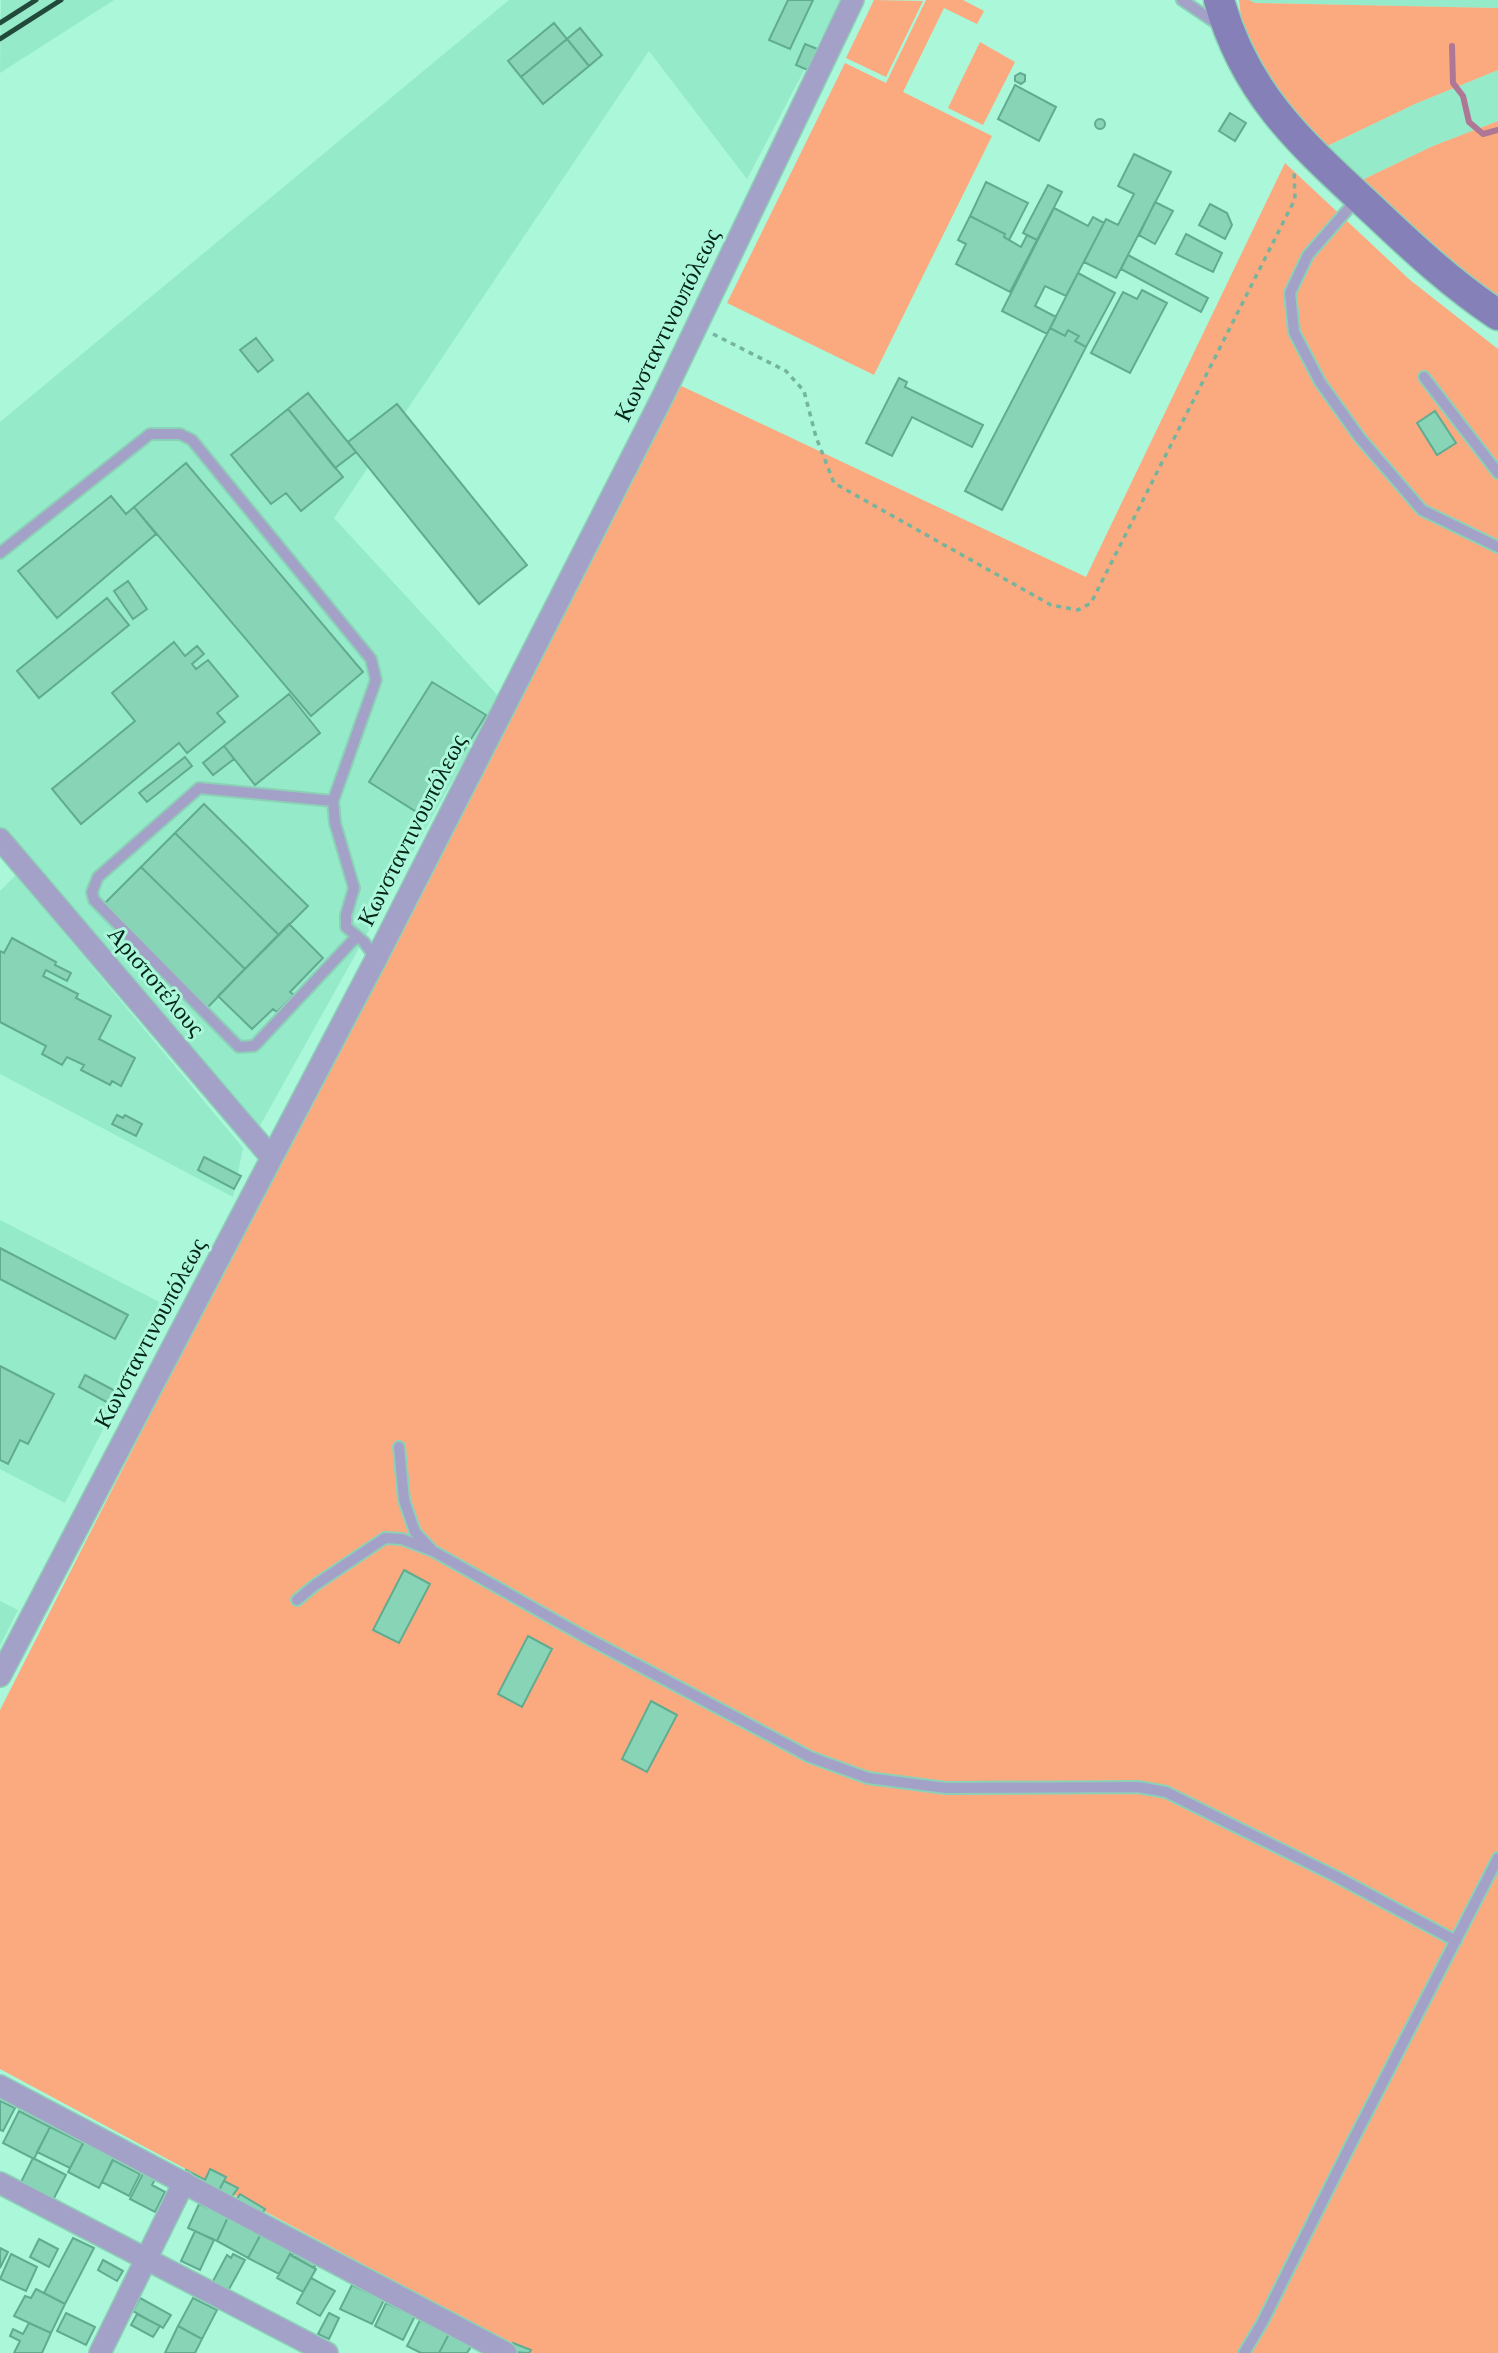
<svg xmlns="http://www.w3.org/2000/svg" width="1498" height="2353" font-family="'Times New Roman',serif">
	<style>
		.built { fill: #95eac9 }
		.green { fill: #fbaa80 }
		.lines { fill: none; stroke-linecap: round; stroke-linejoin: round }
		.stream { stroke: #ad7795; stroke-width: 6 }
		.building { fill: #88d4b7; stroke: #61ac91; stroke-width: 2 }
		.lane-casing { stroke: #8cd1b7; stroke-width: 14 }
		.street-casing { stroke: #8cd1b7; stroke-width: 24 }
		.secondary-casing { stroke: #8cd1b7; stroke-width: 33 }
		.path { stroke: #75b49d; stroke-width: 3.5; stroke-dasharray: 5 5; stroke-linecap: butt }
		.lane { stroke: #a4a1c8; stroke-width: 10 }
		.street { stroke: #a4a1c8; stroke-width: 21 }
		.secondary { stroke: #8680b8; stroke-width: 30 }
		.rail { stroke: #214a3c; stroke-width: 5 }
		.labels { text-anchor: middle; stroke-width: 6; stroke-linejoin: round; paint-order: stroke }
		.street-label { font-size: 24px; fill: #03241a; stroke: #aaf7d9 }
	</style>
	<rect width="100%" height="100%" fill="#aaf7d9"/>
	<!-- built -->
	<path class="built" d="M1 0H114L0 73Z
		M509 0H841L747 179 649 51 334 518 499 697 251 1142 0 839V422Z
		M1249 0H1498V8L1254 3Z
		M1498 70V121L1433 146 1362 180 1323 148 1415 104Z
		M16 875 243 1148 233 1197 0 1074V891Z
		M0 1220 167 1306 65 1503 0 1469Z
		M0 1601 18 1610 0 1646Z"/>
	<!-- green -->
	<path class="green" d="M874 0 923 1 886 77 846 58Z
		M926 0H963L984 11 977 24 944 8 903 92 992 136 874 375 727 303 845 63 886 83Z
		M1239 0H1249L1255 3 1498 8V70L1415 104 1323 148 1263 74 1242 26Z
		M980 42 1015 62 983 125 948 108Z
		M1498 121V303L1405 223 1362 180 1433 146Z
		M1285 163 1410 280 1498 349V2353H528L0 2069V1710L675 383 1086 577Z"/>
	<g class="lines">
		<!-- stream -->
		<path class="stream" d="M1452 46 1453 83 1463 96 1469 122 1483 134 1498 130"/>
	</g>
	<!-- building -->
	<path class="building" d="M788 0H813L790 49 769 40Z
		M554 23 567 39 521 77 508 61Z
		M580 28 602 55 589 66 567 39Z
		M567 39 589 66 543 104 521 77Z
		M805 44 820 50 810 71 796 65Z
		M1020 73 1025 75V81L1021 84 1015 81V76Z
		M1015 85 1056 107 1039 141 998 119Z
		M1230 113 1246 123 1235 141 1219 131Z
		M1095 124a5 5 0 1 1 10 0a5 5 0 1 1-10 0Z
		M1134 154 1171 172 1116 278 1084 262 1106 219 1118 225 1134 194 1118 186Z
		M986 182 1028 203 1009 240 1004 237 1005 234 970 216Z
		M1048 185 1062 192 1037 240 1023 233Z
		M1155 202 1173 211 1155 244 1139 235Z
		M1210 204 1227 213 1232 225 1225 239 1199 225Z
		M1054 208 1088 226 1093 217 1104 223 1066 296 1045 286 1035 306 1056 317 1047 334 1002 311Z
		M970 216 1005 234 1004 237 1021 247 1027 235 1037 240 1010 292 956 264 966 244 958 240Z
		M1186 234 1222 253 1213 272 1176 254Z
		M1128 255 1208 298 1201 312 1121 269Z
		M1078 273 1115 293 1086 347 1075 341 1079 336 1068 330 1065 336 1050 328Z
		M1142 290 1167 303 1130 373 1091 353 1123 292 1137 299Z
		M1050 328 1065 336 1068 330 1079 336 1075 341 1086 347 1002 510 965 491Z
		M256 338 273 360 258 372 240 350Z
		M899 378 907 382 905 387 983 425 972 447 912 417 892 456 866 443Z
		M308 393 356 452 335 468 288 409Z
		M397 404 527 565 479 604 348 442Z
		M288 409 343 477 301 511 286 493 271 504 231 455Z
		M1435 411 1456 443 1437 455 1417 423Z
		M186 463 363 672 311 716 134 507Z
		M111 496 126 514 134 507 156 534 57 618 18 571Z
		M128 581 147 609 133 619 114 591Z
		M107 598 129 625 39 698 17 671Z
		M174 642 185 656 197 646 204 654 192 664 196 669 208 660 238 696 217 713 225 722 187 753 179 743 81 824 52 789 135 721 112 693Z
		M432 682 486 715 423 816 369 782Z
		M289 694 320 733 255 785 224 746Z
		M224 746 234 759 213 775 203 763Z
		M185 757 192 766 147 802 139 793Z
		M204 804 308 906 279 935 175 833Z
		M175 833 279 935 245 969 141 867Z
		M141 867 245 969 207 1008 103 905Z
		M289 924 323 958 290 992 294 995 277 1012 273 1009 252 1029 218 996Z
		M12 938 56 962 55 965 71 973 67 981 46 970 43 976 78 994 76 998 111 1016 99 1039 135 1058 121 1086 112 1081 110 1085 81 1070 84 1065 67 1057 62 1065 42 1054 46 1046 0 1022V951L4 953Z
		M117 1115 123 1118 125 1115 142 1124 136 1136 112 1124Z
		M204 1157 241 1176 234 1189 198 1170Z
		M0 1248 128 1315 115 1339 0 1279Z
		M0 1366 54 1394 28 1444 20 1440 8 1464 0 1460Z
		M85 1375 119 1393 112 1405 79 1387Z
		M404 1570 430 1584 399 1643 373 1630Z
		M528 1636 552 1649 522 1707 498 1694Z
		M651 1701 677 1715 647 1772 622 1759Z
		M0 2101 15 2108 3 2131 0 2130Z
		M19 2111 50 2127 34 2159 3 2143Z
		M50 2127 83 2143 70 2168 37 2152Z
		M85 2140 115 2155 99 2188 68 2172Z
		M33 2158 66 2175 52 2202 19 2186Z
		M113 2160 140 2174 129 2196 102 2182Z
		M148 2164 160 2170 152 2185 165 2192 155 2212 130 2199Z
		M210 2169 226 2177 216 2196 182 2179 186 2170 205 2180Z
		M224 2181 238 2188 228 2202 216 2196Z
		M240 2194 265 2209 259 2218 234 2204Z
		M199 2204 228 2217 217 2241 188 2228Z
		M228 2217 261 2234 248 2258 217 2241Z
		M195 2231 214 2240 200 2270 181 2261Z
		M261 2234 292 2251 279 2274 248 2258Z
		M73 2238 94 2248 65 2304 44 2293Z
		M39 2239 58 2249 49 2267 30 2257Z
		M0 2248 8 2252 0 2268Z
		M296 2248 318 2259 314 2268 292 2256Z
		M11 2254 37 2267 26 2291 0 2279Z
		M233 2254 245 2260 228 2291 212 2283 227 2255 231 2258Z
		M290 2254 316 2269 303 2292 277 2278Z
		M103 2260 123 2271 117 2281 98 2270Z
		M311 2278 335 2291 320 2316 297 2303Z
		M352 2285 384 2300 372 2324 340 2309Z
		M36 2289 65 2304 51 2333 14 2316 25 2296 31 2298Z
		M140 2298 171 2315 163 2328 133 2311Z
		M193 2298 217 2310 202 2339 178 2326Z
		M386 2303 415 2316 403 2340 375 2326Z
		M66 2313 95 2327 86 2345 57 2331Z
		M329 2313 339 2318 329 2339 318 2334Z
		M137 2314 160 2326 153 2337 131 2325Z
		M420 2320 449 2334 439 2353H421L407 2346Z
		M29 2323 51 2333 42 2353H14L20 2341 10 2336 13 2329 23 2334Z
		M178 2326 202 2339 195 2353H165Z
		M450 2332 472 2345 467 2353H439Z
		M513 2343 531 2350 529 2353 510 2352Z"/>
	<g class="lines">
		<!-- lane casing -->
		<g class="lane-casing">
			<path id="lane" d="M1182 0 1222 27
				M1357 199 1308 255 1290 293 1294 332 1320 382 1360 438 1422 510 1498 547
				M1424 377 1498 473
				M0 553 150 434H180L192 440 371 659 376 680 333 801 335 823 354 888 346 915V927L364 942 376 959
				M333 801 199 788 98 877 92 892 94 900 239 1047 254 1046 258 1042 357 936
				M399 1447 404 1500 415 1532 431 1549
				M297 1600 315 1585 385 1538 402 1539 433 1551 585 1637 810 1757 868 1778 946 1788 1138 1787 1166 1792 1337 1877 1456 1941
				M1244 2353 1262 2323 1349 2148 1498 1858"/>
		</g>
		<!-- street casing -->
		<g class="street-casing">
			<path id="street" d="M0 839 271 1157
				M0 1676 376 959 664 394 853 0
				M0 2086 506 2353
				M0 2183 327 2353
				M100 2353 184 2182"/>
		</g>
		<!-- secondary casing -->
		<g class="secondary-casing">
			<path id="secondary" d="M1219 0C1246 97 1304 146 1375 212 1414 249 1453 285 1498 315"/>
		</g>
		<!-- path -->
		<path class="path" d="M713 334 786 371 804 391 816 437 834 483 1051 605 1078 610 1091 603 1295 199 1294 170"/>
		<!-- lane -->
		<use href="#lane" class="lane"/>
		<!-- street -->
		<use href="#street" class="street"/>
		<!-- secondary -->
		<use href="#secondary" class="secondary"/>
		<!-- rail -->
		<path class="rail" d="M0 23 36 0
			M0 39 61 0"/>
	</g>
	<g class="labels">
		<!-- street labels -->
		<g class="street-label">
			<text transform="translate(667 325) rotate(-64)" y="8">Κωνσταντινουπόλεως</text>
			<text transform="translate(412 830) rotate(-63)" y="8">Κωνσταντινουπόλεως</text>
			<text transform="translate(156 981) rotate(50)" y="8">Αριστοτέλους</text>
			<text transform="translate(150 1333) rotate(-62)" y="8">Κωνσταντινουπόλεως</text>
		</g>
	</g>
</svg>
